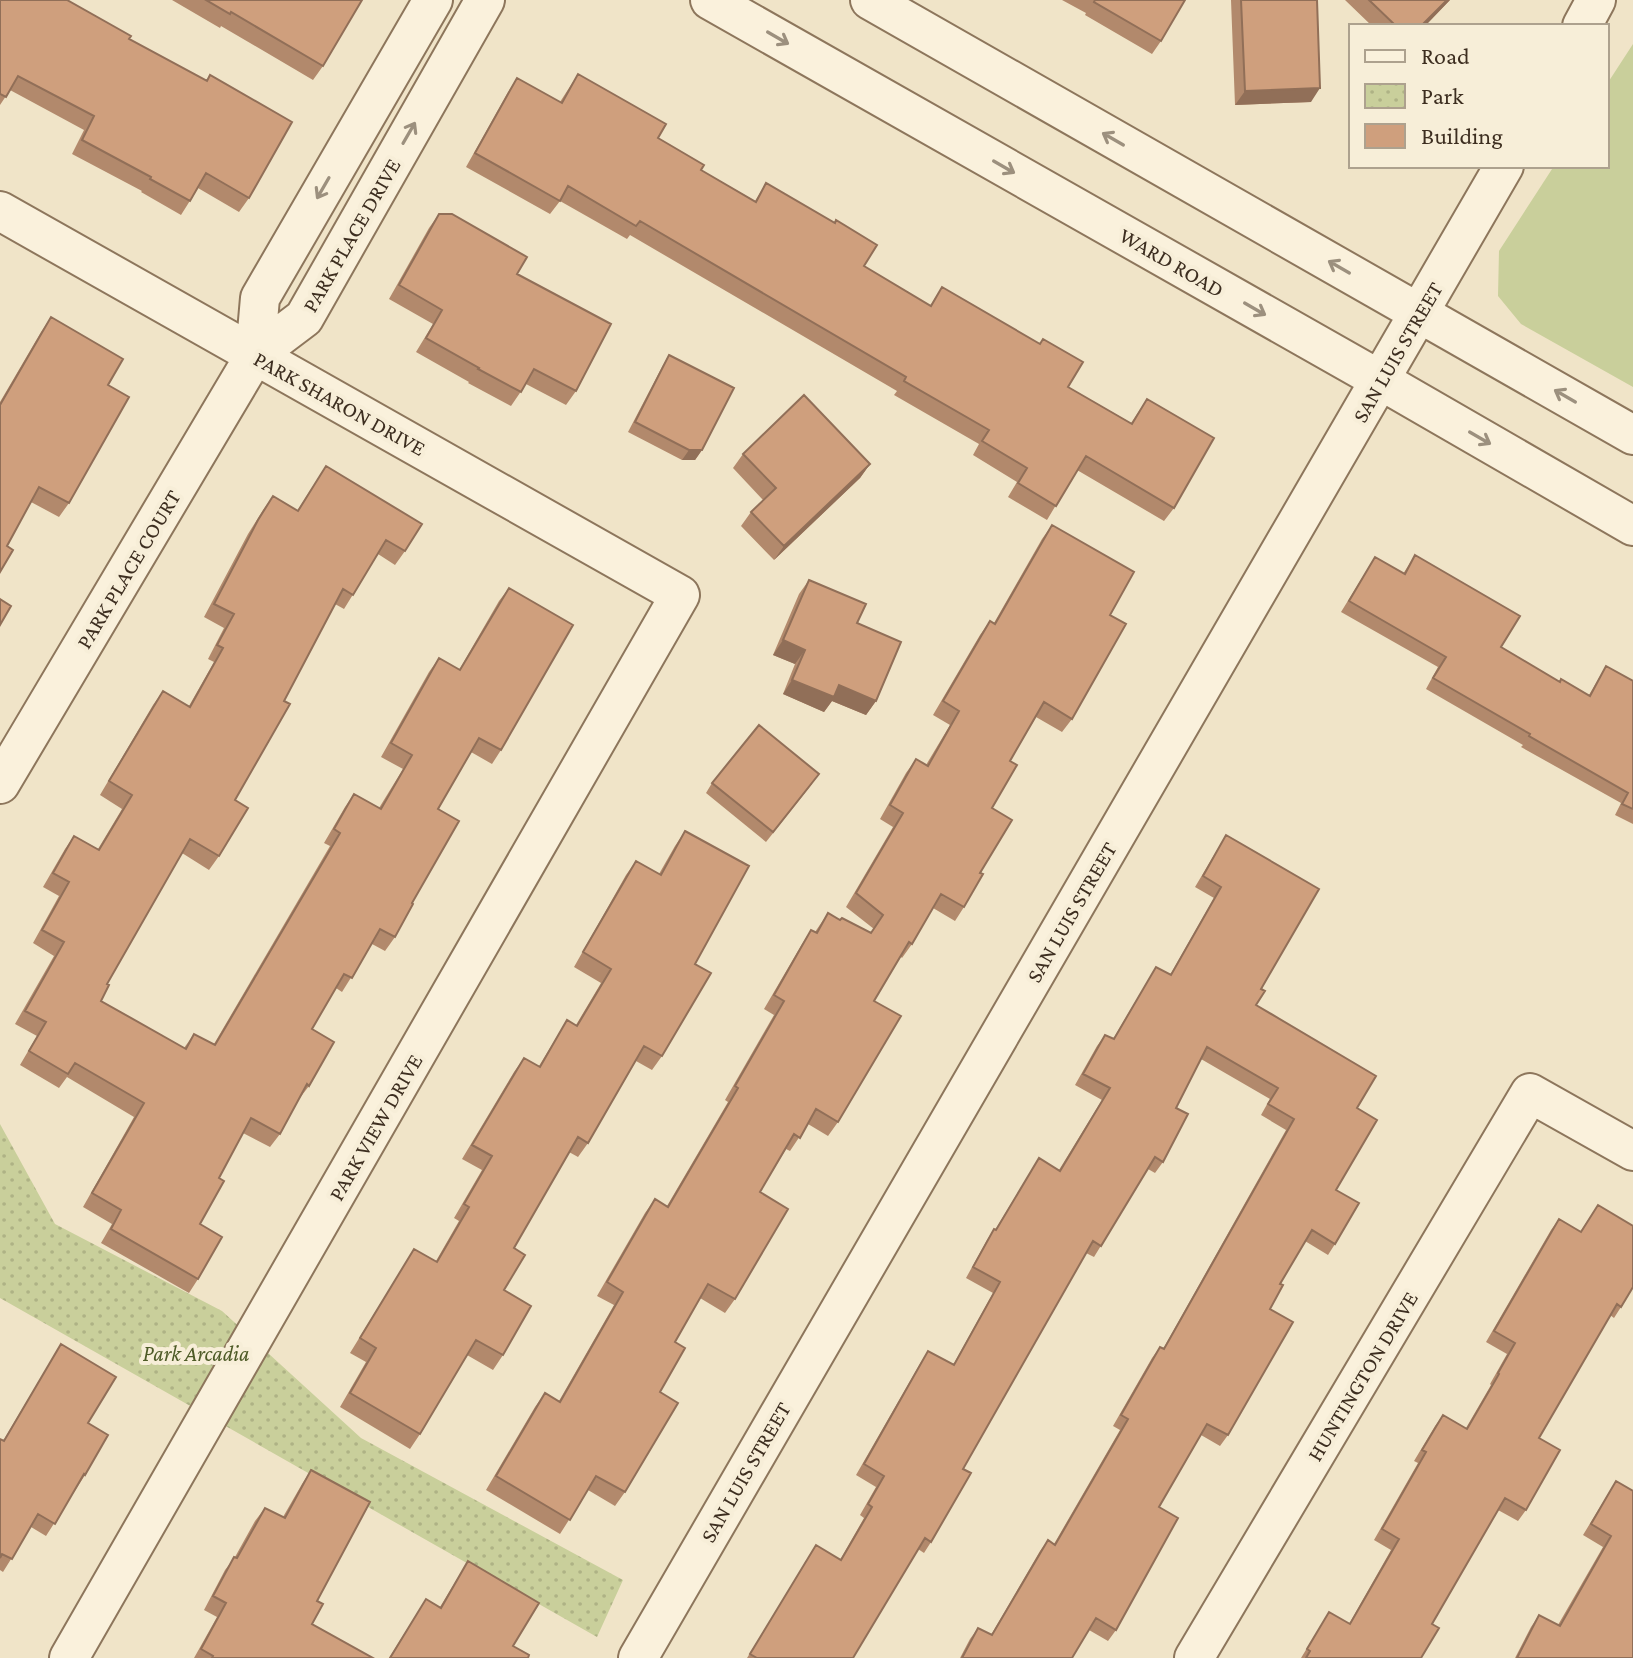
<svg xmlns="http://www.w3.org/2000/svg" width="1633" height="1658" font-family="'Crimson Pro',serif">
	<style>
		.green { fill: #c9cf9b }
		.park { fill: url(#park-dots) }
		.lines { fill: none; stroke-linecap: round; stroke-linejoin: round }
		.minor-casing { stroke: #8d765c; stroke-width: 42 }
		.minor { stroke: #faf1dc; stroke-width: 38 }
		.wall { fill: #b2896c }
		.shaded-wall { fill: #916f58 }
		.building { fill: #cf9f7d; stroke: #916f58; stroke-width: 2 }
		.oneway { stroke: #9c907e }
		.labels { text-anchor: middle; stroke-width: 8; stroke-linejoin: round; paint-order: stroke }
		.street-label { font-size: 22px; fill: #3d2e20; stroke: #f7eed8 }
		.park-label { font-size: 22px; font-style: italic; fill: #4d5a26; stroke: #f7eed8 }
	</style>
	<defs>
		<pattern id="park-dots" width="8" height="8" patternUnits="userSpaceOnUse" patternTransform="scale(2)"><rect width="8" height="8" fill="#c9cf9b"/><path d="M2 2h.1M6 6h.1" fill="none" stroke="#aeb285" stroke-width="1.8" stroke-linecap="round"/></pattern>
	</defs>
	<rect width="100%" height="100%" fill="#f0e4c8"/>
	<!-- green -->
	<path class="green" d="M1633 44V387L1521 324 1498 296 1499 251 1554 166H1607V84Z"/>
	<!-- park -->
	<path class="park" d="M0 1124 55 1224 222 1311 361 1438 623 1580 597 1637 0 1298Z"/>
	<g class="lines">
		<!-- minor casing -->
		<g class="minor-casing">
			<path id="minor" d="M710 0 1380 380 1633 526
				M870 0 1633 435
				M1582 26 1596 0
				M0 211 680 595 69 1658
				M255 355 260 298 433 0
				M0 784 255 355 304 318 485 0
				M638 1658 1504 166
				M1194 1658 1530 1093 1633 1151"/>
		</g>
		<!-- minor -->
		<use href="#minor" class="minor"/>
	</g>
	<!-- wall -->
	<path class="wall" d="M0 0 129 39 249 198 239 212 198 188 181 215 141 192 142 191 72 154 84 130 10 90 0 105Z
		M172 0H362L323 66 313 80 221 26 220 28Z
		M1062 0H1185L1161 41 1152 54 1085 15 1086 13Z
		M1231 0H1317L1311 102 1235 105Z
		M1345 0H1450L1425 26H1372Z
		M578 74 658 138 701 170 755 201 766 183 864 266 930 306 942 287 1068 387 1131 423 1147 399 1174 508 1164 521 1077 470 1047 520 1008 497 1017 482 973 455 979 444 894 395 897 391 630 235 627 239 560 201 550 214 466 167 508 92 517 78 560 102Z
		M439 214 517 274 576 391 566 405 526 384 511 406 468 383 469 382 416 352 433 324 389 299 429 228Z
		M51 317 108 385 69 503 59 517 31 502 7 546 0 572V402L41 332Z
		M669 355 702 450 695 460H682L628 432 663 365Z
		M743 454 870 464 860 478 774 560 741 526 751 512 763 500 733 468Z
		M326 466 405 551 395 565 378 554 344 609 335 604 284 701 235 800 219 856 209 870 182 853 107 984 101 1001 184 1048 194 1034 214 1044 330 846 324 843 345 807 354 794 379 808 403 769 381 757 429 672 439 658 459 670 499 601 509 588 501 750 492 764 471 752 438 809 412 903 395 937 385 951 372 944 342 992 336 988 312 1029 309 1086 299 1099 280 1134 270 1147 243 1133 219 1178 200 1224 198 1279 189 1293 101 1243 112 1224 83 1207 134 1117 67 1077 59 1088 20 1065 37 1036 15 1024 54 956 33 943 59 896 43 887 65 849 74 836 98 849 122 809 100 795 153 705 163 691 189 706 214 662 208 659 224 628 204 617 248 534 263 510 273 496 297 511Z
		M1052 525 1110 615 1072 719 1062 732 1036 717 1010 761 992 808 980 873 964 907 955 921 933 908 912 944 902 958 900 956 874 1001 838 1122 828 1136 808 1124 790 1151 786 1149 760 1192 735 1299 725 1313 700 1298 675 1342 660 1392 625 1492 615 1506 588 1490 560 1534 486 1490 535 1407 545 1393 559 1401 614 1305 597 1296 645 1213 655 1199 667 1206 728 1102 725 1100 774 1015 764 1009 802 944 811 930 815 932 828 913 840 920 871 933 874 929 846 907 893 827 880 819 906 773 916 759 926 765 950 725 933 715 980 635 990 621 994 623 1042 539Z
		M1415 555 1501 647 1560 682 1589 695 1606 666 1633 681V824L1615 815 1621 803 1521 747 1523 745 1426 689 1438 667 1341 612 1375 557 1403 574Z
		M809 580 857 623 876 701 866 715 832 701 824 712 783 694 795 664 773 655 799 594Z
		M712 783 812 784 766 842 706 793Z
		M685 831 695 964 662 1056 652 1070 636 1061 588 1143 578 1157 569 1152 514 1248 504 1290 503 1355 493 1370 467 1355 420 1434 410 1449 340 1407 366 1362 350 1353 414 1249 436 1261 459 1221 454 1218 482 1170 462 1159 514 1072 524 1058 539 1066 567 1020 576 1025 601 983 574 967 626 875 636 861 659 874 675 846Z
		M1226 835 1261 989 1256 1005 1357 1108 1336 1190 1335 1244 1328 1255 1305 1241 1280 1284 1270 1309 1228 1435 1220 1446 1201 1435 1159 1507 1116 1630 1108 1641 1089 1630 1072 1658H960L970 1639 978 1628 991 1635 1040 1551 1048 1540 1054 1544 1120 1430 1113 1426 1152 1358 1160 1347 1163 1349 1286 1130 1261 1115 1270 1099 1201 1059 1176 1108 1163 1162 1155 1173 1148 1169 1094 1257 1086 1253 963 1469 931 1542 924 1553 918 1549 853 1658H747L816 1545 840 1560 864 1518 860 1515 876 1487 856 1475 921 1362 928 1351 953 1365 993 1293 966 1278 987 1240 994 1229 995 1230 1039 1158 1059 1170 1102 1100 1075 1085 1097 1046 1105 1035 1113 1039 1156 967 1170 975 1214 898 1195 887Z
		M1598 1205 1621 1307 1614 1318 1610 1315 1539 1438 1526 1510 1518 1521 1498 1510 1432 1624 1421 1658H1301L1329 1612 1349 1624 1391 1550 1374 1540 1418 1463 1414 1461 1435 1426 1443 1415 1466 1428 1491 1385 1490 1384 1507 1354 1486 1342 1551 1230 1559 1219 1580 1232Z
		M61 1344 88 1423 85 1475 46 1536 31 1527 3 1572 0 1570V1439L3 1441Z
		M311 1470 317 1601 312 1624 373 1658H194L217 1617 204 1610 225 1570 235 1557 255 1521 265 1508 283 1517 302 1484Z
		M1616 1481 1633 1658H1515L1531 1627 1539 1615 1558 1625 1603 1547 1583 1535Z
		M468 1561 513 1646 528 1658H389L426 1599 440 1607Z"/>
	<!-- shaded-wall -->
	<path class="shaded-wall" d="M1447 0H1450L1425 26H1421Z
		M1320 88 1311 102 1235 105 1245 91Z
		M689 450H702L695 460H682Z
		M870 464 860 478 774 560 784 546Z
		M783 640 805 650 795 664 773 655Z
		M792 680 839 685 876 701 866 715 832 701 824 712 783 694Z"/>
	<!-- building -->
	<path class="building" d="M0 0H67L131 36 129 39 207 81 210 75 292 122 249 198 206 173 190 201 150 179 151 177 82 140 94 116 18 76 6 97 0 94Z
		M206 0H362L323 66 231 12 230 14Z
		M1095 0H1185L1161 41 1094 2Z
		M1241 0H1317L1320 88 1245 91Z
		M1369 0H1447L1421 26H1396Z
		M578 74 666 124 658 138 704 165 701 170 756 202 766 183 835 223 836 220 877 245 864 266 931 306 942 287 1040 344 1043 339 1083 362 1068 387 1132 424 1147 399 1214 438 1174 508 1086 456 1056 506 1018 483 1027 468 982 441 989 430 904 381 906 377 640 221 636 226 568 186 560 201 475 153 517 78 562 103Z
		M439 214H452L527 257 517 274 611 324 576 391 534 369 521 392 478 369 479 368 426 338 442 310 399 285Z
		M51 317 123 359 108 385 129 397 69 503 39 487 7 546 13 550 0 572V405Z
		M669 355 734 388 702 450H689L635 422Z
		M804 395 870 464 784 546 751 512 776 488 743 454Z
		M326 466 422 524 405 551 386 540 353 595 343 589 284 701 290 704 235 800 248 808 219 856 190 839 107 984 109 985 101 1001 186 1049 194 1034 215 1045 340 833 334 829 354 794 381 809 412 755 391 743 439 658 460 670 509 588 573 625 501 750 479 738 438 809 459 821 412 903 413 904 395 937 380 929 352 978 344 974 312 1029 334 1042 309 1086 307 1084 280 1134 251 1118 219 1178 224 1181 200 1224 222 1237 198 1279 111 1229 121 1210 92 1193 144 1103 75 1063 68 1074 29 1051 46 1022 25 1011 64 942 42 930 69 882 53 873 74 836 99 850 132 795 109 781 163 691 190 707 223 648 217 645 234 614 214 604 258 520 273 496 298 511Z
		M1052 525 1134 572 1110 615 1126 624 1072 719 1044 702 1010 761 1017 765 992 808 1012 820 980 873 983 874 964 907 941 894 912 944 909 942 874 1001 901 1016 838 1122 816 1109 800 1138 794 1134 760 1192 788 1209 735 1299 708 1284 675 1342 685 1348 660 1392 678 1403 625 1492 596 1476 570 1520 496 1476 545 1393 560 1402 623 1292 607 1282 655 1199 668 1207 738 1088 735 1086 784 1001 774 995 811 930 817 933 828 913 840 920 842 918 871 933 883 915 856 893 903 813 890 805 916 759 928 766 959 711 943 701 990 621 995 624Z
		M1415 555 1520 616 1501 647 1560 682 1561 679 1590 696 1606 666 1633 681V809L1622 804 1628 793 1529 736 1530 734 1433 678 1446 657 1349 601 1375 557 1405 574Z
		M809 580 866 604 857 623 901 642 876 701 839 685 834 697 792 680 805 650 783 640Z
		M0 599 11 606 0 625Z
		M759 725 819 774 773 832 712 783Z
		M685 831 749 866 695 964 711 973 662 1056 644 1046 588 1143 578 1137 514 1248 525 1255 504 1290 531 1306 503 1355 476 1340 420 1434 350 1393 376 1348 360 1338 414 1249 437 1262 469 1207 464 1204 492 1156 472 1145 524 1058 540 1067 567 1020 577 1026 611 969 583 952 636 861 661 875Z
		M1226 835 1319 889 1261 989 1265 991 1256 1005 1376 1076 1357 1108 1377 1120 1336 1190 1359 1203 1335 1244 1312 1230 1280 1284 1283 1285 1270 1309 1293 1322 1228 1435 1207 1424 1159 1507 1178 1518 1116 1630 1096 1618 1072 1658H962L978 1628 992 1635 1048 1540 1055 1545 1128 1419 1121 1415 1160 1347 1164 1349 1294 1119 1268 1104 1278 1088 1207 1047 1176 1108 1188 1114 1163 1162 1155 1157 1101 1246 1093 1241 963 1469 971 1473 931 1542 925 1538 853 1658H757L750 1654 816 1545 841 1560 872 1507 868 1504 884 1476 864 1464 928 1351 954 1365 1000 1282 973 1267 994 1229 996 1230 1039 1158 1060 1171 1110 1088 1083 1074 1105 1035 1114 1039 1156 967 1171 975 1221 887 1203 876Z
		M1598 1205 1633 1226V1287L1621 1307 1617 1304 1539 1438 1560 1450 1526 1510 1505 1498 1432 1624 1439 1628 1421 1658H1306L1310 1651 1307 1649 1329 1612 1350 1624 1399 1539 1382 1529 1426 1452 1422 1450 1443 1415 1467 1429 1499 1374 1498 1373 1515 1343 1494 1331 1559 1219 1581 1232Z
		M61 1344 116 1377 88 1423 108 1435 85 1475 84 1474 55 1524 38 1514 12 1559 2 1554 0 1558V1439L4 1441Z
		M311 1470 370 1502 317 1601 323 1604 312 1624 373 1658H212L213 1656 201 1649 226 1603 213 1596 234 1557 237 1558 265 1508 285 1518Z
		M1616 1481 1633 1491V1658H1517L1539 1615 1560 1626 1611 1536 1591 1524Z
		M468 1561 539 1603 513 1646 529 1655 528 1658H390L426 1599 441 1608Z"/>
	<!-- one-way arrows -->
	<defs><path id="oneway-shaft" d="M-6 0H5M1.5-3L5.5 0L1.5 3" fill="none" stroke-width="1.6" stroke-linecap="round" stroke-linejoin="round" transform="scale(2)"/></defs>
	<g class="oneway">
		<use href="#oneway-shaft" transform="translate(778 38) rotate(30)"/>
		<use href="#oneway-shaft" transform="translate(409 133) rotate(-60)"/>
		<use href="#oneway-shaft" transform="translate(1113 139) rotate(-150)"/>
		<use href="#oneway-shaft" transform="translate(1004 167) rotate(30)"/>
		<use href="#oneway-shaft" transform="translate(323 188) rotate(120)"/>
		<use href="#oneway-shaft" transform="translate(1339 267) rotate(-150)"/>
		<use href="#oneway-shaft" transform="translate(1255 309) rotate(30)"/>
		<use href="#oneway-shaft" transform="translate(1565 396) rotate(-150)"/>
		<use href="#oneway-shaft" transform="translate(1480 438) rotate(30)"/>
	</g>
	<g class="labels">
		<!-- street labels -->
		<g class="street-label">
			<text transform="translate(351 235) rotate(-60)" y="8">PARK PLACE DRIVE</text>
			<text transform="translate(1172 262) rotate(30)" y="8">WARD ROAD</text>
			<text transform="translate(1397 352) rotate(-60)" y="8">SAN LUIS STREET</text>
			<text transform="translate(340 403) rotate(29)" y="8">PARK SHARON DRIVE</text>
			<text transform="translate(128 569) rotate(-59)" y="8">PARK PLACE COURT</text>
			<text transform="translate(1071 912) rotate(-60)" y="8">SAN LUIS STREET</text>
			<text transform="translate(375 1127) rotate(-60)" y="8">PARK VIEW DRIVE</text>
			<text transform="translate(1362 1376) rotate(-59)" y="8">HUNTINGTON DRIVE</text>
			<text transform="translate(745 1472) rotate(-60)" y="8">SAN LUIS STREET</text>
		</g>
		<!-- park labels -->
		<g class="park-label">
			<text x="196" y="1361">Park Arcadia</text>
		</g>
	</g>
	<!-- legend -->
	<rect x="1349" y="24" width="260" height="144" fill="#f7eed8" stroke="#ada18e" stroke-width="2"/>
	<rect x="1365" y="50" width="40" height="12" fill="#faf1dc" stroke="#ada18e" stroke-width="2"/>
	<text x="1421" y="64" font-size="24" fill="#3d2e20">Road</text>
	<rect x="1365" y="84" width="40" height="24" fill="url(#park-dots)" stroke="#ada18e" stroke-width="2"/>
	<text x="1421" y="104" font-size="24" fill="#3d2e20">Park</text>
	<rect x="1365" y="124" width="40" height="24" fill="#cf9f7d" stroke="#ada18e" stroke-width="2"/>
	<text x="1421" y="144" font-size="24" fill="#3d2e20">Building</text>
</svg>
